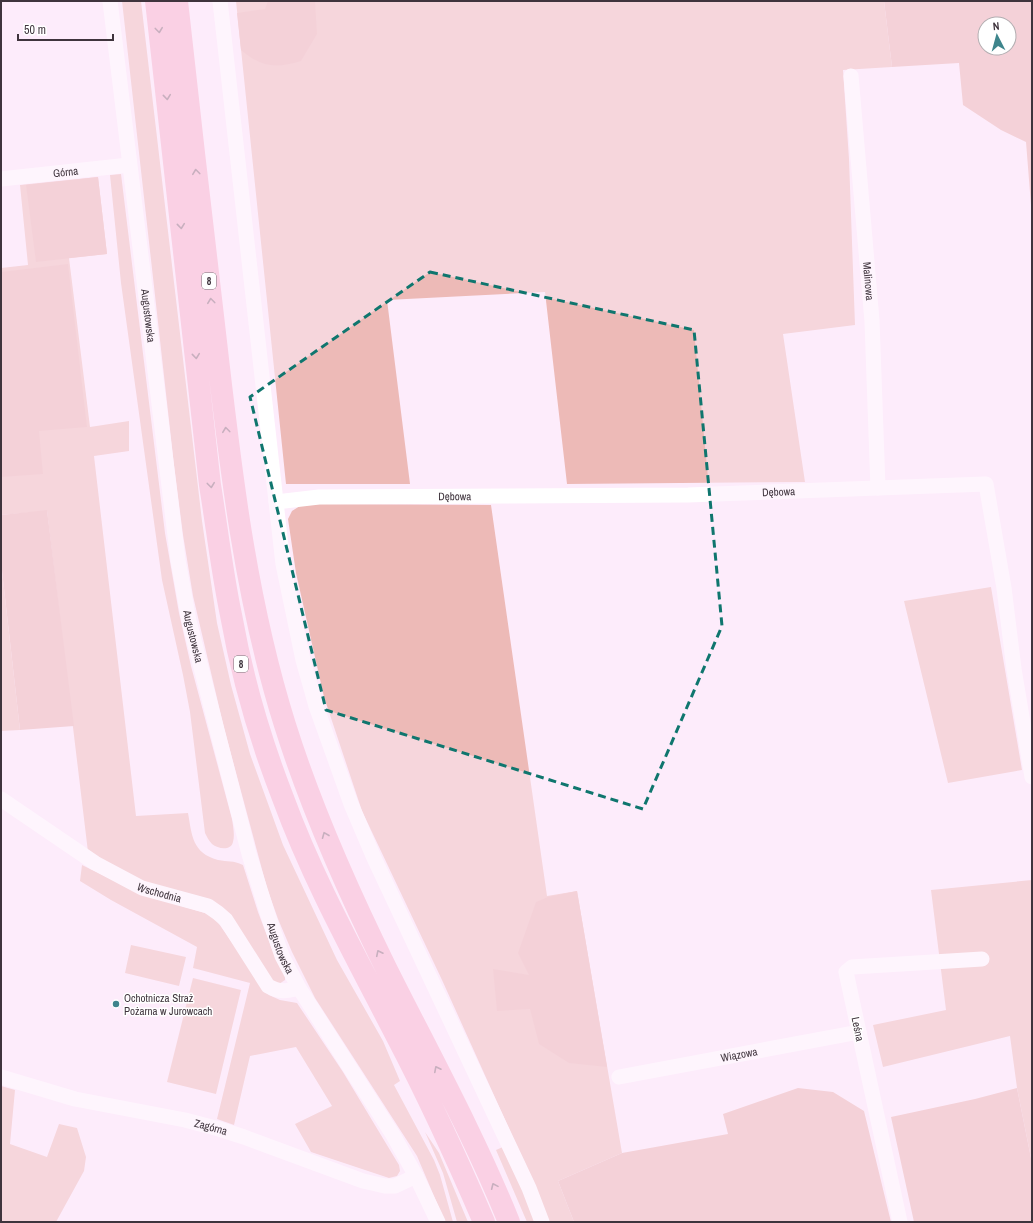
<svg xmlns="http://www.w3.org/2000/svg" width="1033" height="1223" font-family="'Archivo Narrow',sans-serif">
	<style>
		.green { fill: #edbab7 }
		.forest { fill: #e9b0ad; fill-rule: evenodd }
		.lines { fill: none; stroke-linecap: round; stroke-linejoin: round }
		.minor { stroke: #fff; stroke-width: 15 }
		.trunk { stroke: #f6aec8; stroke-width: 22 }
		.oneway { stroke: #886575 }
		.marked { fill: none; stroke: #0f766e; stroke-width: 3; stroke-dasharray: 8 5; stroke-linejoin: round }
		.poi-dot { fill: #3e858c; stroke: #fff; stroke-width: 1.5 }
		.labels { text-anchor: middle; stroke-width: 3; stroke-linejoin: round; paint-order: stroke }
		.shield { fill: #fff; stroke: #797177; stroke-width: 1 }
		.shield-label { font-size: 10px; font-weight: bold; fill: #3f343d }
		.street-label { font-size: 11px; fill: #3f343d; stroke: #fff }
		.poi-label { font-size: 11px; fill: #3f343d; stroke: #fff; text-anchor: start }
	</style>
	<rect width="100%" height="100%" fill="#fdecfb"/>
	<!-- green -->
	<path class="green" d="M122 1H141L202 521 217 623 231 685 250 754 283 845 337 960 383 1041 400 1081 394 1085 434 1160 440 1175 453 1222H445L417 1156 315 998 292 952 278 919 267 888 224 728 193 596 183 535 174 465Z
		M236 1H884L892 67 843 70 849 159 855 325 783 334 805 482 567 484 545 292 387 300 410 484H286Z
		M121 174 165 533 179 613 191 666 232 819C233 826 235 835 233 842 231 851 218 849 212 844 209 841 207 837 205 833L190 712 183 675 162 580 121 283 110 175Z
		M98 177 107 254 69 258 90 427 129 421V451L94 456 136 816 188 813C192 835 192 853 218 860 228 862 233 860 243 865L258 912 272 949 285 976V980L279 984 273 982 236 924 146 883 88 852 47 511 1 515V268L28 265 20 185Z
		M303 504 491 505 547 896 577 891 622 1153 558 1181 574 1222H549L538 1193 442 980 362 811 324 697 296 573 288 519 292 511Z
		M1 562 20 730 1 731Z
		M991 587 1022 770 948 783 904 601Z
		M82 865 139 893 208 914 217 921 269 995 280 1000 297 1003 343 1072 399 1165 400 1171 397 1176 389 1178 311 1152 295 1124 332 1106 296 1047 250 1056 234 1125 217 1119 250 983 193 968 197 947 111 900 80 881Z
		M1032 880V1163L1017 1088 1010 1036 883 1067 873 1025 946 1010 931 890Z
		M131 945 186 957 179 986 125 973Z
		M193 978 241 990 216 1094 167 1082Z
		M1 1086 15 1090 10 1144 47 1157 59 1124 77 1128 86 1157 84 1171 56 1222H1Z
		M425 1132 439 1153 468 1222H457L443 1173Z
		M505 1146 537 1222H527L496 1150Z"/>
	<!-- forest -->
	<path class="forest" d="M268 1H315L317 34 301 61C275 69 261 67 241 50L237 13 265 9Z
		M884 1H1032V218L1026 142 1001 130 963 105 959 63 892 67ZM985 24H1009V48H985Z
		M98 177 107 254 36 262 26 185Z
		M68 264 87 427 39 431 43 474 1 477V272Z
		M47 510 74 726 20 730 1 562V515Z
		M577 891 607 1067 569 1063 539 1044 530 1009 497 1011 493 969 529 975 518 953 536 902 548 897Z
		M798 1088 833 1092 864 1111 891 1222H574L558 1181 622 1153 728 1134 723 1114Z
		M1017 1088 1032 1163V1222H914L891 1117 975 1099Z"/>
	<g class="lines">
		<!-- minor -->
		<g class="minor">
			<path id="s1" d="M110 1 178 560 189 621 249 854 268 915 282 956 299 988 393 1135 416 1176 438 1222"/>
			<path d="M220 1 283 564 303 660 316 706 351 804 374 858 529 1188 542 1222"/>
			<path id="s2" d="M851 76 872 321 878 488"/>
			<path id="s3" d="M1 179 129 165"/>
			<path id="s4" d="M276 502 319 497 688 495 986 484 1004 588 1014 669 1032 777"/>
			<path id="s5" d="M1 799 95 863 142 888 208 906 218 913 226 920 268 986C280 993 287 991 299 988"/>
			<path id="s6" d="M1 1077 75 1099 185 1120 219 1129 244 1137 363 1181 385 1186H395L416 1176"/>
			<path id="s7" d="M619 1077 859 1032"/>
			<path d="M900 1222 846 972 852 967 982 959"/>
		</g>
		<!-- trunk -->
		<path class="trunk" d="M156 1 210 485C217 528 222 572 231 615 242 677 260 739 283 798 313 880 356 957 396 1035 428 1096 457 1159 484 1222
			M177 1C189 112 202 222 215 333 230 465 245 598 285 725 311 808 347 889 386 968 428 1052 474 1135 509 1222"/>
	</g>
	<!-- one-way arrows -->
	<defs><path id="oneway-chevron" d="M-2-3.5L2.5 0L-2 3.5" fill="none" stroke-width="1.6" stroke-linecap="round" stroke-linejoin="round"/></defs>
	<g class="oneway">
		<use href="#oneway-chevron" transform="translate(159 30) rotate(83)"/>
		<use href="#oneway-chevron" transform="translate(167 97) rotate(84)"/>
		<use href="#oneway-chevron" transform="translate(196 172) rotate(-97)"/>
		<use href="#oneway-chevron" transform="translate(181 226) rotate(84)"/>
		<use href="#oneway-chevron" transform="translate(211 301) rotate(-97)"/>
		<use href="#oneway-chevron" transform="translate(196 356) rotate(84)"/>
		<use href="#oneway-chevron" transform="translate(226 430) rotate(-97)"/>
		<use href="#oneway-chevron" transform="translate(211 485) rotate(83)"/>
		<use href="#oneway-chevron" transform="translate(325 835) rotate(-112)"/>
		<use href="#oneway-chevron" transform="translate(379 953) rotate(-116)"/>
		<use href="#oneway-chevron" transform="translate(437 1069) rotate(-117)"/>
		<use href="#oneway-chevron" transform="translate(494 1186) rotate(-114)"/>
	</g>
	<!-- marked area -->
	<path d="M0 0H1033V1223H0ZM430 272 694 330 722 626 643 809 326 710 250 397Z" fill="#fdecfb" fill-opacity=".55" fill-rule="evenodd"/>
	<path class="marked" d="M430 272 694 330 722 626 643 809 326 710 250 397Z"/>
	<!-- markers -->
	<circle class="poi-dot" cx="116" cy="1004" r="4"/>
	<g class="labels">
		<!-- shield labels -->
		<g class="shield">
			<rect x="202" y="273" width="14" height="16" rx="3"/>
			<rect x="234" y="656" width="14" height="16" rx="3"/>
		</g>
		<g class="shield-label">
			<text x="209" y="285">8</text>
			<text x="241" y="668">8</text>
		</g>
		<!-- street labels -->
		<g class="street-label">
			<text dy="4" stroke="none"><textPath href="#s3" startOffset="65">Górna</textPath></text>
			<text dy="4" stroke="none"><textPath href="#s2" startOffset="206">Malinowa</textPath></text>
			<text dy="4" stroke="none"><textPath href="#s1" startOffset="317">Augustowska</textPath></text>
			<text dy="4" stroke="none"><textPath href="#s4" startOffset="503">Dębowa</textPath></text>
			<text dy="4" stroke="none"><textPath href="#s4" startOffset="179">Dębowa</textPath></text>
			<text dy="4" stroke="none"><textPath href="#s1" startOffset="641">Augustowska</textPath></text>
			<text dy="4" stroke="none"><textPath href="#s5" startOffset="185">Wschodnia</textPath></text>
			<text dy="4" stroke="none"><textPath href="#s1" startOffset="965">Augustowska</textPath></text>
			<text transform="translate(858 1029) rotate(78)" y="4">Leśna</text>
			<text dy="4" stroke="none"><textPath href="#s7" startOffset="122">Wiązowa</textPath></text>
			<text dy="4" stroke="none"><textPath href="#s6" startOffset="216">Zagórna</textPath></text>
		</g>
		<!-- poi labels -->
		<g class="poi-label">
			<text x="124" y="1002">Ochotnicza Straż<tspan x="124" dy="13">Pożarna w Jurowcach</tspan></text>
		</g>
	</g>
	<!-- border -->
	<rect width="1033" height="1223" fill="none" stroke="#3f343d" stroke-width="4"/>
	<!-- north arrow -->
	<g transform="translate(997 36) rotate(354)"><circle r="19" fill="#ffffff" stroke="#b2aeb1"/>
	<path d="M0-3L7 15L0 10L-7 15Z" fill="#3e858c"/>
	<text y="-6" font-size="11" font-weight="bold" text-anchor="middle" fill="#3f343d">N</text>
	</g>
	<!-- scale -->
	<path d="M18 34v6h95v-6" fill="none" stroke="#3f343d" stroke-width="2"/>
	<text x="24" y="34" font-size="12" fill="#3f343d" stroke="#ffffff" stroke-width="3" paint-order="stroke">50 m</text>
</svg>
